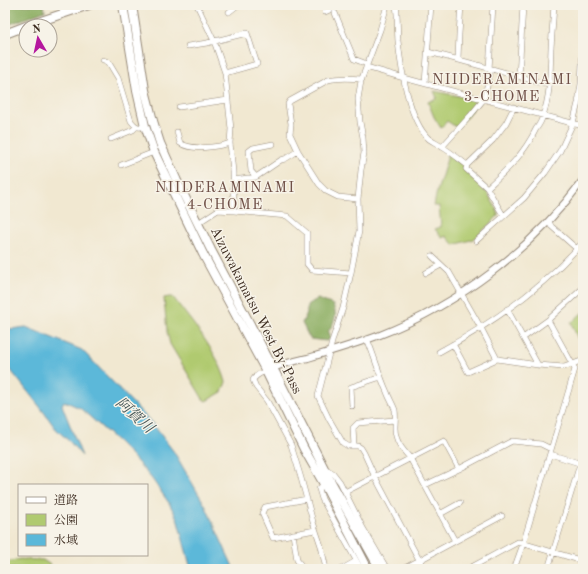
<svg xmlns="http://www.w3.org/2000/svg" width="588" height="574" font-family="'Old Standard TT','Noto Serif JP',serif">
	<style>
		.green { fill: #b0ca70; stroke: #767a47 }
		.forest { fill: #8cae62; stroke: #646c40 }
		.water { fill: #5bb8d9; stroke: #4b717c }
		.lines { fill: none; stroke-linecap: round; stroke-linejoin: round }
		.minor-casing { stroke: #968978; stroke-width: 6 }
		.tertiary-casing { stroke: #968978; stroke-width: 8 }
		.trunk-casing { stroke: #968978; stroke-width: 10 }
		.minor { stroke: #fff; stroke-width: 5 }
		.tertiary { stroke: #fff; stroke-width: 6 }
		.trunk { stroke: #fff; stroke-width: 8 }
		.labels { text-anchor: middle; stroke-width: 3; stroke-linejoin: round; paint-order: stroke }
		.street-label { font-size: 14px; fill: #3b2a1e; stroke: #f7f3e8 }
		.neighbourhood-label { font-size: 15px; letter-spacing: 1px; fill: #705148; stroke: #f7f3e8 }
		.water-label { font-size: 15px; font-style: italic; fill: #455556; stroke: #f7f3e8 }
	</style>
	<rect width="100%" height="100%" fill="#f7f3e8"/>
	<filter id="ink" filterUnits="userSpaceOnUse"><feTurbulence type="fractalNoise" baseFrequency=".025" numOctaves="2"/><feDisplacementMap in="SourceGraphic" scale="8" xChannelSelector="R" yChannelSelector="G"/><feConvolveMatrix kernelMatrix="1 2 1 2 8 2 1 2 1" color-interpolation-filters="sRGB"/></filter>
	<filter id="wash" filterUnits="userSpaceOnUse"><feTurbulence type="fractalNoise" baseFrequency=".012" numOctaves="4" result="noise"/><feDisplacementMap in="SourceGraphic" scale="16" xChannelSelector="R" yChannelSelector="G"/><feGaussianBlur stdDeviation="0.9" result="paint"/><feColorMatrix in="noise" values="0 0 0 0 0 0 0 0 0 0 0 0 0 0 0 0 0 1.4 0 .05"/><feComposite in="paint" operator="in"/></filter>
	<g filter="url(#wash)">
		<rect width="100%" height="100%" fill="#f1e8d1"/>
		<!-- green -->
		<path class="green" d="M434 91 478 100C472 110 465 121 456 127L447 121 441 128 434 117 428 102 437 98Z
			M447 153 463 165 464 169 485 188 498 212V216L474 239 454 245 446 236 442 238 435 229 441 227 439 206H434L436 195 447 159Z
			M169 297H173C192 323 217 350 226 382L222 392 206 401 203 399 170 344 167 332 164 298Z
			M583 312V342L579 341 571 323Z
			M19 559 43 560 56 569H5V563Z"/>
		<!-- forest -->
		<path class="forest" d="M5 5H44L45 11 5 26Z
			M318 299 333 305C338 316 334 323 328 332L330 339 327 341 310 339 302 323 307 313V306L308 304Z"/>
		<!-- water -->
		<path class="water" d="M5 324 11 329 26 327 82 350 152 423 174 452 205 505 234 569H191L177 518 169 503 152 479 133 457 116 440 80 408 64 401 62 405 82 456 70 442 56 429 40 407 5 363Z"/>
	</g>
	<g filter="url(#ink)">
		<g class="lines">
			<!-- minor casing -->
			<g class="minor-casing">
				<path id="minor" d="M197 5 214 41 225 73 231 129 230 143 233 172 234 211
					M387 5 380 30 361 81 358 99 360 122 363 138 364 153 361 170 358 199 359 231 351 273 343 308 333 338 318 396 329 419 343 443 348 446H358L361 448 364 453 375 477 424 569
					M396 5C398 17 397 29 398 41 401 68 409 121 429 139 433 142 438 144 442 147 451 152 459 159 467 165L466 169 487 188 503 215
					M229 12 238 5
					M325 12 341 5
					M335 13 354 59 367 64
					M188 46 207 43 247 33 257 64 225 73
					M428 52C469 62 509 74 549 85
					M458 59 459 34 461 5
					M103 60 106 61 109 63 118 78 131 121C135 126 138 129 145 126
					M366 67 404 78 583 126
					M489 69 493 5
					M519 77 523 5
					M425 83 431 5
					M179 107 228 100
					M177 132 180 143C191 151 218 147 230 143
					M111 139 133 130 136 127
					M442 147 470 116 484 99 491 69
					M121 165 154 152
					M467 165 493 140 506 123 514 107
					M256 177 251 171 249 151 253 148 273 144
					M233 180 256 177 281 160 285 159 298 151
					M487 188C508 169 524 154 536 129 539 125 542 120 543 115 551 94 550 70 551 48 552 34 553 19 554 5
					M358 199 338 197 326 191 319 184 298 151 290 134 291 124 288 104 290 101 328 80C339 77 351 78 362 79
					M549 221 551 226 577 249
					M198 223 218 210 234 211 287 216 307 233V264L312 270 351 273
					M476 241 524 198 545 173 560 151 573 123 578 103 581 84 583 43
					M432 256 449 272 481 328 497 359
					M426 273 441 265
					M507 309 538 365
					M523 338 548 320 583 288
					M367 339C375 357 379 375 387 392 389 398 393 404 395 410 396 416 395 422 395 428 395 441 402 449 410 458L455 541
					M453 344 468 372 497 359 538 365 564 367 581 361 583 362
					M439 352C491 324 544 287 583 242
					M268 370C262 373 256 374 253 380L256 387 267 401 291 445 301 478 313 522 321 546 326 569
					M352 406 351 387 381 377
					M354 446 353 428 358 423 395 420
					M550 454 582 464
					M324 468 333 473 340 482 363 528 387 569
					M324 484 319 489 322 499 361 569
					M425 485 459 469 512 441 541 444 551 449
					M345 492 444 441 459 469
					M307 499 265 507 262 513 273 538 315 530
					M440 514 460 503
					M293 534 297 560 304 569
					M342 569 356 561
					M403 569 502 516
					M468 569 518 542 583 561
					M514 569 523 544 575 369 548 320
					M548 569 583 454
					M581 569 583 561"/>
			</g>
			<!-- tertiary casing -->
			<g class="tertiary-casing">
				<path id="tertiary" d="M273 368C284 363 296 361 308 358 332 351 356 344 380 335 460 304 532 249 583 180"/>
			</g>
			<!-- trunk casing -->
			<g class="trunk-casing">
				<path id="trunk" d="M123 5 137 91 145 126 154 152 203 254 266 371 304 449 324 484 368 569
					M132 5 145 90 153 121 160 143 177 181 211 250 273 368 330 480 380 569
					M26 26 89 5
					M5 34 26 26"/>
			</g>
			<!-- minor -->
			<use href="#minor" class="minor"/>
			<!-- tertiary -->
			<use href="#tertiary" class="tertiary"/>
			<!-- trunk -->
			<use href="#trunk" class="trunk"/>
		</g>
	</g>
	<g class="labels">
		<!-- street labels -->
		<g class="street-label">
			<text transform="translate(257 310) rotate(63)" y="5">Aizuwakamatsu West By-Pass</text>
		</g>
		<!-- neighbourhood labels -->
		<g class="neighbourhood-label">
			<text x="502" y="84">NIIDERAMINAMI<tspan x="502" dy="17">3-CHOME</tspan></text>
			<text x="225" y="192">NIIDERAMINAMI<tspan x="225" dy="17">4-CHOME</tspan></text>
		</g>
		<!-- water labels -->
		<g class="water-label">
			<text transform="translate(135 415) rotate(42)" y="5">阿賀川</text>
		</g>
	</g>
	<!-- margin -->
	<rect width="588" height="574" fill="none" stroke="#f7f3e8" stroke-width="20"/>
	<!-- legend -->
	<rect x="18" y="484" width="130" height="72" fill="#f7f3e8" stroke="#aca397"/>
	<rect x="26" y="497" width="20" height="6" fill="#ffffff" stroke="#aca397"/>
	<text x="54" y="504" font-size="12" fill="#3b2a1e">道路</text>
	<rect x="26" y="514" width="20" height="12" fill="#b0ca70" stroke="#aca397"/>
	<text x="54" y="524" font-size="12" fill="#3b2a1e">公園</text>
	<rect x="26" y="534" width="20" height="12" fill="#5bb8d9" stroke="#aca397"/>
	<text x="54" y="544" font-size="12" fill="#3b2a1e">水域</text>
	<!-- north arrow -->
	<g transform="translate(38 38) rotate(351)"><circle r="19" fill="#f7f3e8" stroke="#aca397"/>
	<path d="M0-3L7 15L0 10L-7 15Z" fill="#b5179e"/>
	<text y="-6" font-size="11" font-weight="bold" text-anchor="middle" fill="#3b2a1e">N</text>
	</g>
</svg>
